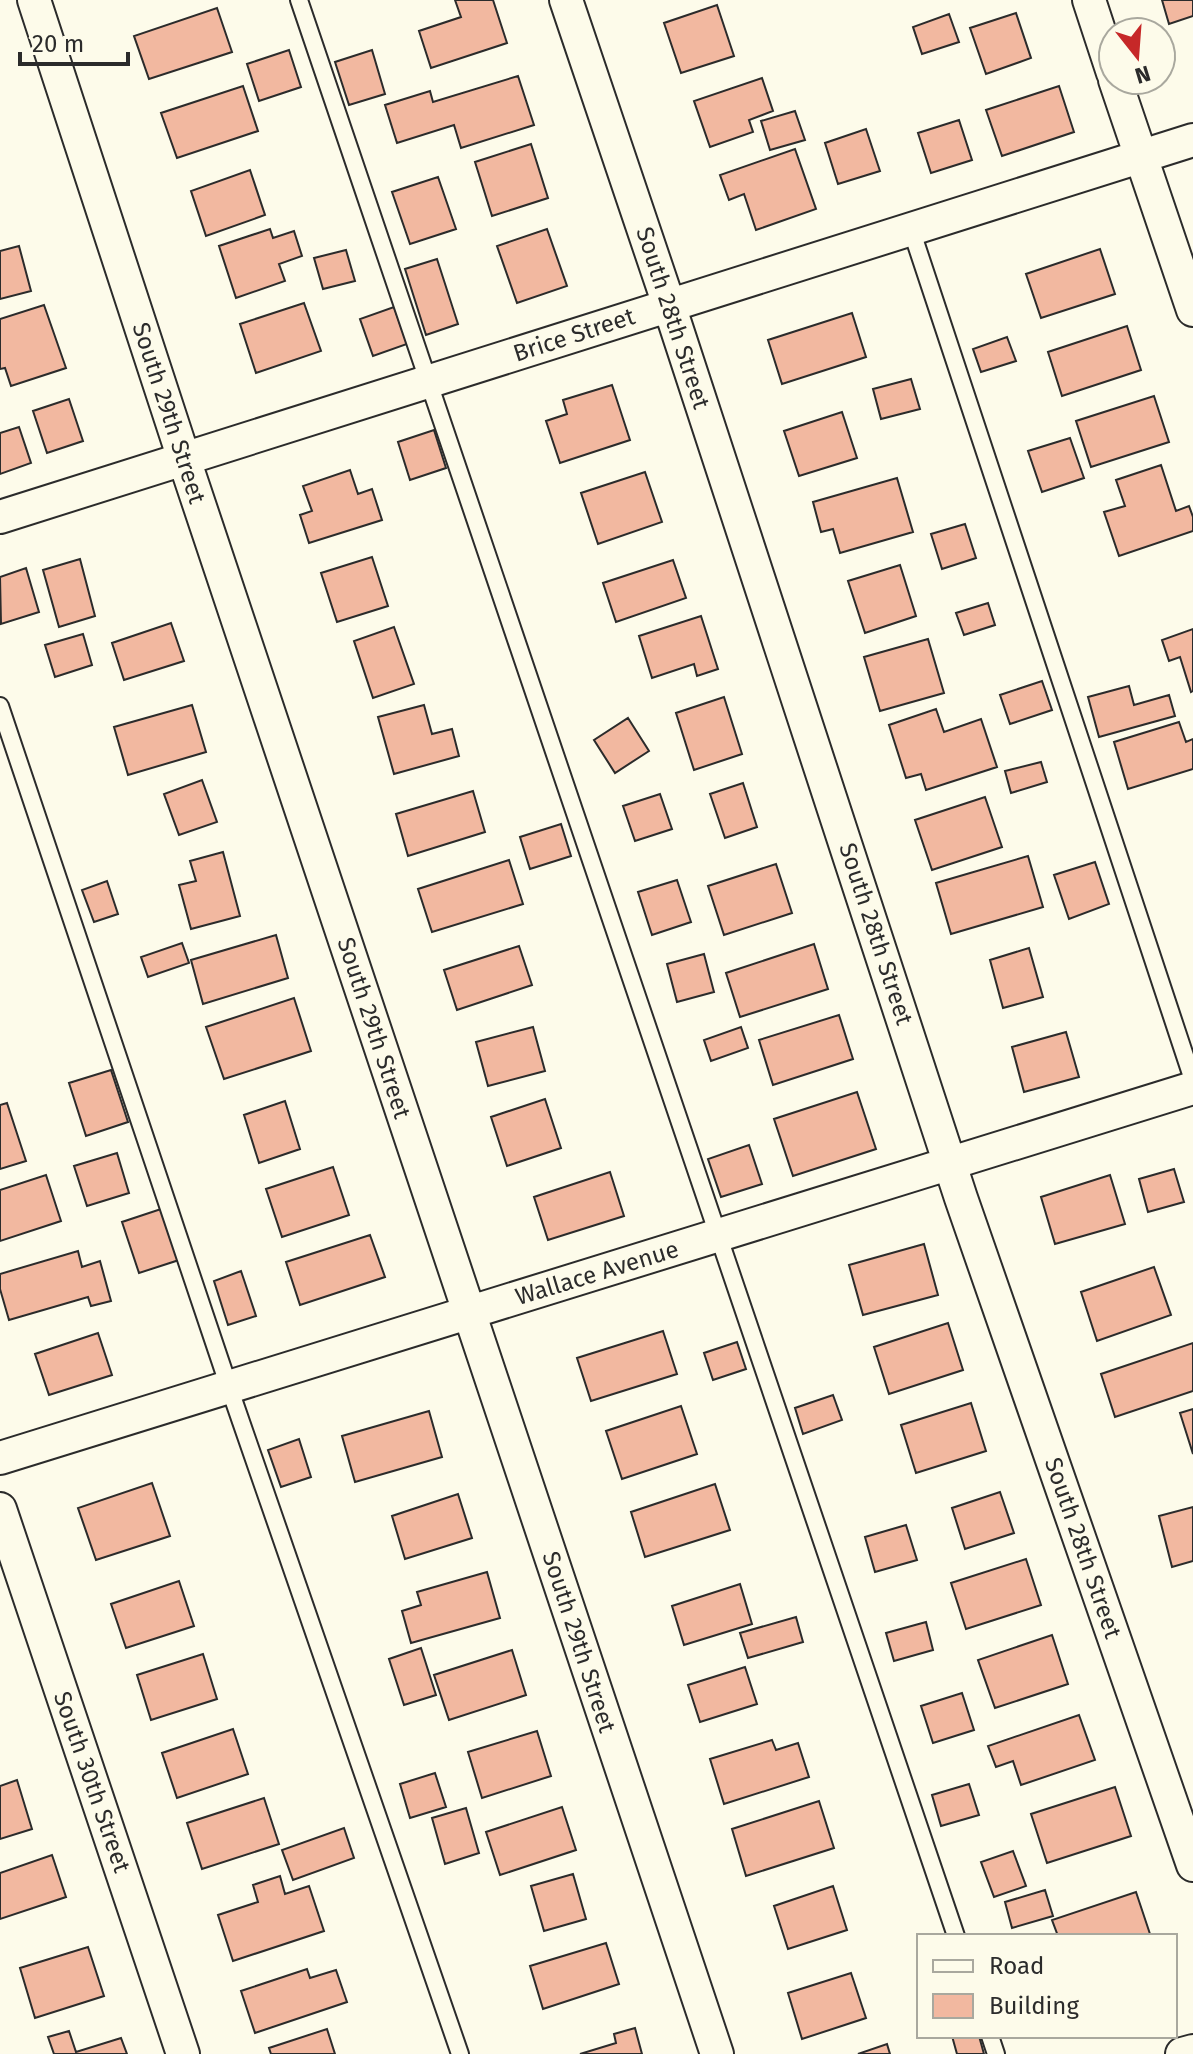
<svg xmlns="http://www.w3.org/2000/svg" width="1193" height="2054" font-family="'Fira Sans',sans-serif">
	<style>
		.building { fill: #f2b8a0; stroke: #2b2b2b; stroke-width: 2 }
		.lines { fill: none; stroke-linecap: round; stroke-linejoin: round }
		.service-casing { stroke: #2b2b2b; stroke-width: 20 }
		.minor-casing { stroke: #2b2b2b; stroke-width: 36 }
		.service { stroke: #fdfbea; stroke-width: 16 }
		.minor { stroke: #fdfbea; stroke-width: 32 }
		.labels { text-anchor: middle; stroke-width: 6; stroke-linejoin: round; paint-order: stroke }
		.street-label { font-size: 24px; fill: #2b2b2b; stroke: #fdfbea }
	</style>
	<rect width="100%" height="100%" fill="#fdfbea"/>
	<!-- building -->
	<path class="building" d="M455 0H493L507 43 431 68 419 31 461 17Z
		M1162 0H1193V16L1169 24Z
		M717 5 734 56 681 73 664 23Z
		M217 8 232 52 149 79 134 36Z
		M1016 13 1031 58 986 74 970 28Z
		M949 14 959 42 922 54 913 27Z
		M289 50 301 87 259 101 247 64Z
		M372 50 385 94 349 105 335 62Z
		M518 76 534 125 461 148 454 125 397 143 385 105 430 91 433 102Z
		M762 78 773 111 749 120 753 132 710 147 694 101Z
		M243 86 258 131 177 158 161 113Z
		M1059 86 1074 132 1002 156 986 110Z
		M795 111 805 140 770 150 761 121Z
		M959 120 972 160 931 173 918 133Z
		M866 129 880 171 838 184 825 143Z
		M531 144 548 198 492 216 475 162Z
		M795 149 816 209 756 230 744 194 729 200 720 175Z
		M250 170 265 215 206 236 191 191Z
		M438 177 456 229 410 244 392 192Z
		M270 229 273 238 294 231 302 256 279 264 285 281 236 298 219 246Z
		M547 229 567 286 517 303 497 246Z
		M19 246 31 291 0 299V251Z
		M1100 249 1115 294 1041 318 1026 274Z
		M346 250 355 281 323 289 314 258Z
		M437 259 458 324 426 335 405 269Z
		M304 303 321 351 256 373 240 324Z
		M44 305 66 368 11 386 5 368 0 369V319Z
		M394 307 407 344 373 356 360 319Z
		M852 313 866 357 782 384 768 340Z
		M1127 326 1141 370 1062 396 1048 352Z
		M1007 337 1016 361 981 372 973 349Z
		M911 379 920 409 881 419 873 389Z
		M612 385 630 440 560 463 546 421 567 414 563 400Z
		M1154 396 1169 442 1091 467 1076 421Z
		M69 399 83 441 47 453 33 411Z
		M842 412 857 458 799 476 784 431Z
		M19 427 31 463 0 474V433Z
		M434 430 446 468 410 480 398 442Z
		M1070 438 1084 478 1042 492 1028 451Z
		M1161 465 1176 511 1189 506 1193 517V531L1119 556 1104 512 1125 506 1116 480Z
		M350 470 358 494 372 489 382 520 309 543 300 515 312 511 303 486Z
		M645 472 662 522 598 544 581 493Z
		M897 478 913 532 840 553 833 529 821 532 813 502Z
		M965 524 976 558 942 569 931 534Z
		M372 557 388 606 337 622 321 573Z
		M80 559 95 616 59 627 43 570Z
		M673 560 686 598 616 622 603 583Z
		M900 565 916 616 865 633 848 581Z
		M26 568 39 612 1 624 0 577Z
		M988 603 995 625 964 635 956 613Z
		M701 616 718 669 697 676 694 664 652 678 639 636Z
		M171 623 184 661 124 680 112 643Z
		M394 627 414 684 373 698 354 641Z
		M1193 629V691L1191 692 1180 657 1169 661 1162 640Z
		M83 634 92 665 55 677 45 645Z
		M928 639 944 693 880 711 864 657Z
		M1042 681 1052 710 1010 724 1000 695Z
		M1129 686 1134 705 1169 695 1175 716 1099 737 1088 697Z
		M724 697 742 754 694 770 676 713Z
		M192 705 206 752 128 775 114 727Z
		M424 705 432 734 452 729 459 756 394 774 378 717Z
		M936 709 944 732 981 719 997 767 926 790 921 774 906 778 889 725Z
		M628 718 649 751 615 773 594 740Z
		M1179 722 1186 742 1193 739V769L1128 789 1114 742Z
		M1041 762 1047 782 1011 793 1005 771Z
		M202 780 217 822 179 835 164 794Z
		M743 783 757 827 725 838 710 794Z
		M473 791 485 832 408 856 396 814Z
		M660 794 672 829 635 841 623 806Z
		M985 797 1002 847 932 870 915 820Z
		M561 824 571 856 530 869 520 837Z
		M223 852 240 916 191 929 179 885 196 881 190 861Z
		M1028 856 1043 907 951 934 936 883Z
		M509 860 523 904 432 932 418 889Z
		M1095 862 1109 904 1069 919 1054 875Z
		M776 864 792 913 724 935 708 886Z
		M677 880 691 922 652 935 638 892Z
		M107 881 118 914 94 922 82 890Z
		M276 935 288 978 203 1004 191 960Z
		M182 943 189 963 148 977 141 957Z
		M814 944 828 989 740 1017 726 973Z
		M519 946 532 985 457 1010 444 970Z
		M1029 948 1043 997 1003 1008 990 960Z
		M704 954 714 992 677 1002 667 964Z
		M294 998 311 1051 224 1079 206 1027Z
		M839 1015 853 1059 773 1085 759 1040Z
		M533 1027 545 1071 488 1086 476 1042Z
		M741 1027 748 1048 711 1061 704 1040Z
		M1066 1032 1079 1077 1024 1092 1012 1047Z
		M111 1070 128 1122 86 1136 69 1083Z
		M857 1092 876 1149 793 1176 774 1119Z
		M545 1099 561 1148 507 1166 491 1117Z
		M285 1101 300 1149 259 1163 244 1115Z
		M7 1103 26 1161 0 1169V1105Z
		M749 1145 762 1184 721 1197 708 1159Z
		M117 1153 129 1193 87 1206 74 1166Z
		M333 1167 349 1215 282 1237 266 1189Z
		M1174 1169 1184 1202 1148 1212 1139 1179Z
		M610 1172 624 1216 548 1240 534 1197Z
		M46 1175 61 1221 0 1241V1190Z
		M1110 1175 1125 1224 1055 1244 1041 1197Z
		M161 1209 179 1260 139 1273 122 1222Z
		M370 1235 385 1277 300 1305 286 1262Z
		M924 1244 938 1295 863 1315 849 1265Z
		M78 1251 82 1267 100 1261 111 1301 91 1306 88 1297 9 1320 0 1289V1274Z
		M1154 1267 1171 1315 1097 1341 1081 1292Z
		M241 1271 256 1316 228 1325 214 1281Z
		M948 1323 963 1370 889 1394 874 1347Z
		M663 1331 677 1374 591 1401 577 1358Z
		M98 1333 112 1375 49 1395 35 1354Z
		M737 1342 746 1369 713 1380 704 1353Z
		M1193 1343V1391L1115 1417 1101 1374Z
		M833 1395 842 1420 803 1434 795 1408Z
		M971 1403 986 1451 916 1473 901 1425Z
		M681 1406 697 1454 622 1479 606 1431Z
		M1193 1409V1454L1180 1413Z
		M429 1411 442 1457 355 1482 342 1436Z
		M299 1439 311 1477 281 1487 268 1450Z
		M152 1483 170 1536 96 1560 78 1508Z
		M715 1484 730 1530 645 1557 631 1512Z
		M1000 1492 1014 1533 965 1549 952 1508Z
		M458 1494 472 1538 405 1559 392 1516Z
		M1193 1507V1561L1172 1567 1159 1516Z
		M906 1525 917 1560 875 1572 865 1537Z
		M1026 1559 1041 1605 966 1629 951 1583Z
		M487 1572 500 1618 411 1643 402 1611 421 1605 417 1592Z
		M179 1581 194 1626 126 1648 111 1604Z
		M740 1584 752 1624 684 1645 672 1606Z
		M796 1617 803 1642 748 1658 740 1633Z
		M926 1622 933 1650 894 1661 886 1633Z
		M1052 1635 1068 1684 995 1708 978 1660Z
		M421 1648 436 1695 404 1705 389 1659Z
		M512 1650 526 1695 449 1720 434 1675Z
		M203 1654 217 1699 151 1720 137 1675Z
		M745 1667 757 1704 700 1722 688 1685Z
		M962 1693 974 1730 933 1743 921 1706Z
		M1079 1715 1095 1760 1021 1785 1013 1761 996 1767 988 1746Z
		M233 1729 248 1774 177 1798 162 1753Z
		M537 1731 551 1776 482 1798 468 1752Z
		M772 1740 776 1750 798 1743 809 1777 724 1804 710 1759Z
		M435 1773 446 1807 410 1818 400 1784Z
		M17 1780 32 1829 0 1839V1786Z
		M969 1784 979 1815 941 1826 932 1795Z
		M1115 1787 1131 1836 1047 1863 1031 1814Z
		M264 1798 279 1844 202 1869 187 1823Z
		M819 1801 834 1848 746 1876 732 1829Z
		M562 1807 576 1850 500 1875 486 1832Z
		M466 1808 479 1853 445 1864 432 1818Z
		M344 1828 354 1858 293 1880 282 1850Z
		M1013 1851 1026 1886 994 1897 981 1862Z
		M52 1855 66 1897 0 1919V1873Z
		M573 1874 586 1919 544 1931 531 1886Z
		M280 1876 285 1894 309 1886 324 1931 233 1961 218 1915 258 1902 253 1885Z
		M833 1886 847 1930 788 1949 774 1906Z
		M1045 1890 1053 1916 1012 1928 1005 1902Z
		M1136 1892 1150 1934 1143 1936H1058L1052 1920Z
		M606 1943 619 1984 543 2009 530 1966Z
		M88 1947 104 1996 35 2018 20 1968Z
		M307 1969 310 1978 336 1970 347 2002 255 2033 241 1991Z
		M851 1973 866 2018 802 2039 788 1993Z
		M635 2028 642 2054H580L616 2043 614 2034Z
		M327 2029 335 2054H271L269 2048Z
		M69 2031 76 2052 121 2038 127 2054H54L48 2037Z
		M952 2036H979L984 2054H957Z
		M887 2044 890 2054H858Z"/>
	<g class="lines">
		<!-- service casing -->
		<g class="service-casing">
			<path id="service" d="M299 0 956 1936
				M911 229 1193 1080
				M0 706 229 1387 460 2054
				M990 2036 996 2054"/>
		</g>
		<!-- minor casing -->
		<g class="minor-casing">
			<path id="minor" d="M34 0 184 459 717 2054
				M566 0 669 305 961 1198 1193 1865
				M1089 0 1113 73
				M1115 80 1193 310
				M0 517 1193 140
				M0 1458 1193 1088
				M0 1509 183 2054
				M1182 2054 1193 2051"/>
		</g>
		<!-- service -->
		<use href="#service" class="service"/>
		<!-- minor -->
		<use href="#minor" class="minor"/>
	</g>
	<g class="labels">
		<!-- street labels -->
		<g class="street-label">
			<text transform="translate(673 318) rotate(72)" y="8">South 28th Street</text>
			<text transform="translate(574 335) rotate(-18)" y="8">Brice Street</text>
			<text transform="translate(169 413) rotate(72)" y="8">South 29th Street</text>
			<text transform="translate(876 934) rotate(72)" y="8">South 28th Street</text>
			<text transform="translate(374 1028) rotate(72)" y="8">South 29th Street</text>
			<text transform="translate(597 1273) rotate(-17)" y="8">Wallace Avenue</text>
			<text transform="translate(1083 1548) rotate(71)" y="8">South 28th Street</text>
			<text transform="translate(579 1642) rotate(72)" y="8">South 29th Street</text>
			<text transform="translate(92 1782) rotate(71)" y="8">South 30th Street</text>
		</g>
	</g>
	<!-- legend -->
	<rect x="917" y="1934" width="260" height="104" fill="#fdfbea" stroke="#a9a89e" stroke-width="2"/>
	<rect x="933" y="1960" width="40" height="12" fill="#fdfbea" stroke="#a9a89e" stroke-width="2"/>
	<text x="989" y="1974" font-size="24" fill="#2b2b2b">Road</text>
	<rect x="933" y="1994" width="40" height="24" fill="#f2b8a0" stroke="#a9a89e" stroke-width="2"/>
	<text x="989" y="2014" font-size="24" fill="#2b2b2b">Building</text>
	<!-- north arrow -->
	<g transform="translate(1137 56) rotate(163)"><circle r="38" fill="#fdfbea" stroke="#a9a89e" stroke-width="2"/>
	<path d="M0-6L14 30L0 20L-14 30Z" fill="#c62828"/>
	<text y="-12" font-size="22" font-weight="bold" text-anchor="middle" fill="#2b2b2b">N</text>
	</g>
	<!-- scale -->
	<path d="M20 52v12h108v-12" fill="none" stroke="#2b2b2b" stroke-width="4"/>
	<text x="32" y="52" font-size="24" fill="#2b2b2b" stroke="#fdfbea" stroke-width="6" paint-order="stroke">20 m</text>
</svg>
